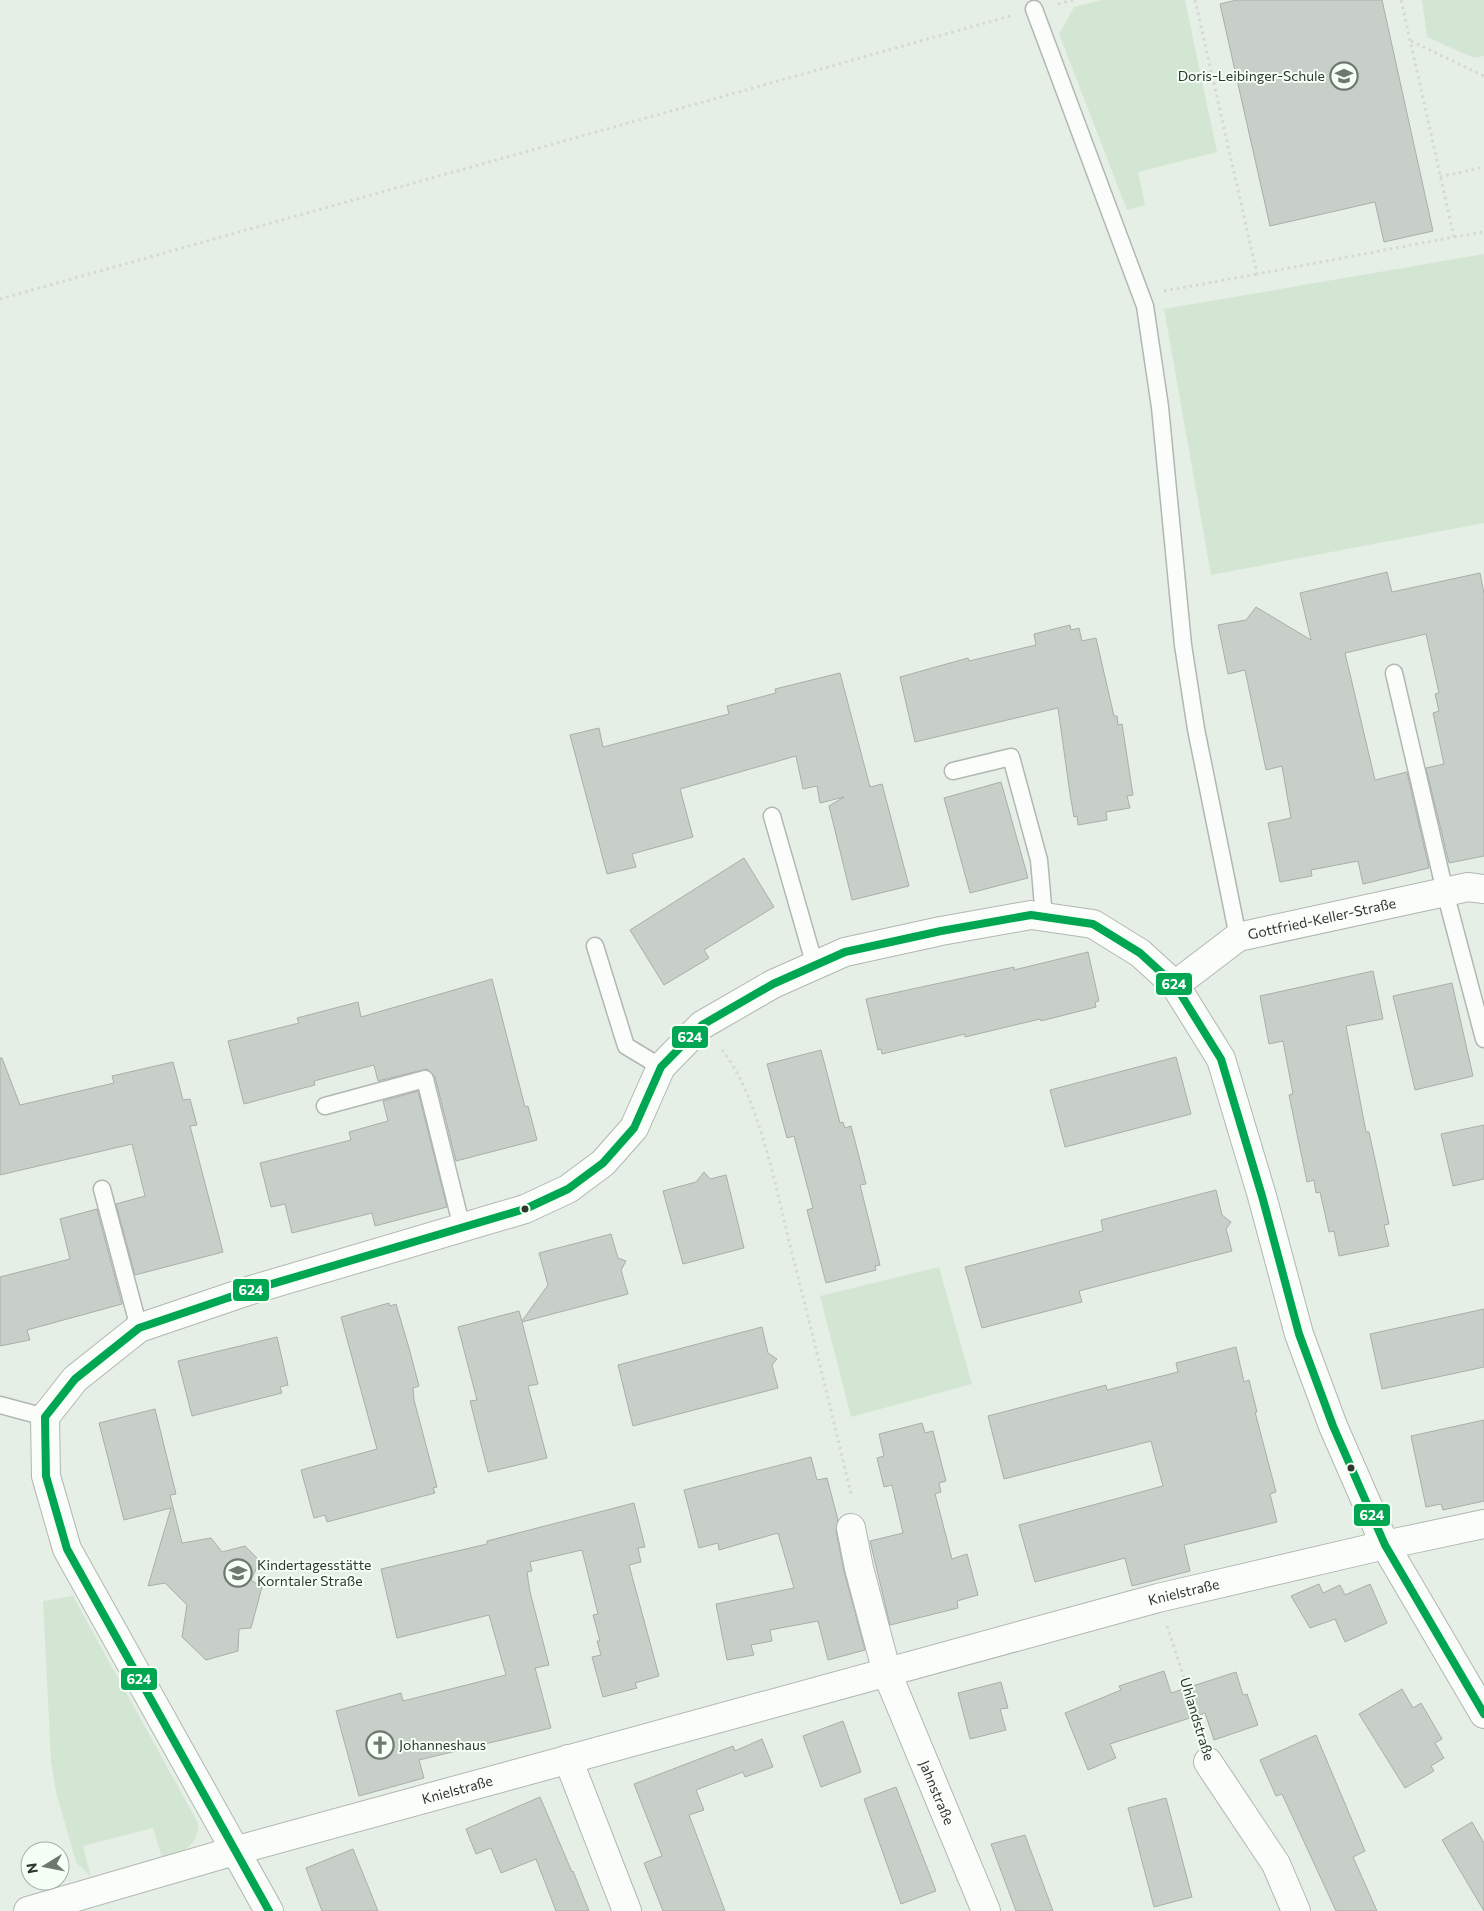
<svg xmlns="http://www.w3.org/2000/svg" width="1484" height="1911" font-family="Commissioner,sans-serif">
	<style>
		.green { fill: #d3e6d4 }
		.building { fill: #c8cfc8; stroke: #a8afa8 }
		.lines { fill: none; stroke-linecap: round; stroke-linejoin: round }
		.lane-casing { stroke: #b1b7b1; stroke-width: 19 }
		.street-casing { stroke: #b1b7b1; stroke-width: 30 }
		.path { stroke: #d5d8d5; stroke-width: 3; stroke-dasharray: 2.5 4; stroke-linecap: butt }
		.lane { stroke: #fbfdfb; stroke-width: 16 }
		.street { stroke: #fbfdfb; stroke-width: 28 }
		.bus-1-casing { stroke: #f4fff5; stroke-width: 11 }
		.bus-1 { stroke: #00a651; stroke-width: 8 }
		.bus-dot { fill: #303630; stroke: #f4fff5; stroke-width: 2 }
		.labels { text-anchor: middle; stroke-width: 4; stroke-linejoin: round; paint-order: stroke }
		.poi-label { font-size: 14px; fill: #303630; stroke: #f4fff5; text-anchor: start }
		.street-label { font-size: 14px; fill: #303630; stroke: #f4fff5 }
		.line-badge { stroke: #f4fff5; stroke-width: 2 }
		.badge-label { font-size: 14px; text-anchor: middle; font-weight: bold; fill: #fff }
	</style>
	<rect width="100%" height="100%" fill="#e6efe6"/>
	<!-- green -->
	<path class="green" d="M1102 0H1185L1217 152 1138 172 1145 205 1127 210 1059 34 1074 7Z
		M1422 0H1484V56L1474 58 1427 37Z
		M1484 254V523L1211 575 1164 309Z
		M939 1267 972 1384 851 1417 820 1296Z
		M73 1596 198 1823C199 1847 181 1852 162 1858L153 1828 83 1846 91 1877 76 1862 56 1792 51 1762 43 1601Z"/>
	<!-- building -->
	<path class="building" d="M1237 0H1382L1433 231 1384 242 1375 202 1270 226 1220 4Z
		M1387 572 1392 592 1480 573 1484 594V856L1449 863 1426 768 1444 764 1433 713 1439 711 1435 694 1439 693 1426 634 1345 653 1375 780 1407 772 1429 868 1363 884 1358 861 1311 870 1312 876 1280 882 1268 823 1291 818 1282 766 1266 770 1245 670 1228 674 1218 625 1246 620 1256 607 1311 640 1300 593Z
		M1070 625 1071 630 1079 628 1082 641 1096 638 1114 716H1117L1118 725 1122 724 1133 795 1127 796 1130 808 1106 812 1107 820 1078 825 1077 816 1074 817 1070 794 1058 708 915 742 900 677 968 658 969 661 1036 645 1034 634Z
		M840 673 870 787 882 784 909 886 852 900 829 806 844 797 820 803 817 786 803 789 796 756 680 789 693 837 632 854 636 867 607 874 570 735 599 728 603 747 729 714 727 706 776 693 775 689Z
		M1001 782 1028 878 970 893 944 798Z
		M744 858 774 907 704 950 709 958 664 985 630 930Z
		M1088 952 1099 1001 1095 1002 1096 1007 1041 1021 1040 1019 965 1037V1034L882 1054 881 1049 878 1050 866 999 1014 967V970Z
		M1373 971 1383 1019 1346 1026 1366 1132H1369L1389 1224 1384 1225 1389 1246 1339 1256 1334 1231 1329 1232 1320 1192 1316 1193 1314 1180 1307 1182 1289 1095 1293 1094 1283 1041 1269 1044 1260 996Z
		M492 979 525 1107 528 1106 537 1140 456 1161 435 1077 427 1069 378 1081 374 1065 314 1081 315 1085 244 1104 228 1041 299 1023 297 1018 358 1002 361 1017Z
		M1452 983 1473 1076 1415 1090 1393 996Z
		M821 1050 840 1123 843 1122 845 1128 851 1126 855 1141 866 1184 860 1185 880 1265 875 1266 876 1270 826 1283 807 1210 813 1208 794 1136 787 1138 767 1064Z
		M1176 1057 1191 1114 1065 1147 1050 1090Z
		M0 1058H2L20 1105 114 1083 112 1076 173 1062 183 1100 190 1099 197 1125 190 1126 223 1252 135 1275 116 1204 145 1196 132 1144 0 1175Z
		M418 1091 447 1207 375 1226 372 1213 292 1233 285 1204 271 1207 260 1163 351 1140 349 1132 388 1121 383 1101Z
		M1484 1125V1179L1453 1186 1441 1134Z
		M704 1172 710 1179 726 1175 744 1248 683 1264 663 1191 696 1182Z
		M1216 1190 1222 1215 1231 1222 1226 1229 1232 1251 1079 1291 1082 1302 982 1328 965 1267 1103 1231 1101 1220Z
		M97 1209 122 1304 27 1330 30 1340 0 1346V1277L70 1259 60 1219Z
		M611 1234 618 1258 626 1261 621 1270 628 1294 522 1322 538 1384 528 1386 547 1458 488 1472 470 1401 477 1400 458 1327 519 1311 522 1321 548 1285 539 1253Z
		M389 1303 390 1306 396 1304 409 1348 419 1386 413 1388 414 1400 437 1487 433 1488 435 1493 327 1522 325 1515 314 1518 301 1470 377 1449 341 1317Z
		M1484 1309V1367L1382 1389 1370 1334Z
		M762 1327 768 1353 777 1359 772 1365 778 1388 633 1426 618 1365Z
		M277 1337 288 1385 280 1387 282 1393 192 1416 178 1361Z
		M1236 1347 1244 1382 1249 1380 1257 1412H1255L1276 1492 1270 1494 1277 1522 1184 1545 1190 1571 1132 1586 1125 1558 1035 1582 1019 1525 1163 1486 1151 1441 1004 1479 988 1416 1106 1385 1107 1390 1178 1372 1176 1363Z
		M155 1409 176 1494 170 1495 182 1543 211 1538 222 1552 245 1546 260 1561 251 1580 262 1587 251 1628 239 1629 238 1651 206 1660 182 1637 187 1605 165 1583 148 1586 171 1508 124 1520 99 1423Z
		M1484 1420V1501L1443 1510 1441 1504 1426 1507 1411 1436Z
		M922 1423 925 1433 933 1431 946 1481 939 1483 941 1492 935 1494 952 1559 967 1554 978 1595 957 1601 958 1608 890 1625 870 1541 903 1533 892 1485 884 1487 877 1458 884 1456 879 1434Z
		M811 1457 817 1480 827 1478 838 1520 836 1531 844 1571 865 1650 828 1660 818 1621 770 1630 772 1641 751 1645 754 1655 727 1660 716 1604 794 1588 778 1533 719 1550 718 1543 699 1548 684 1490Z
		M634 1503 645 1547 638 1548 641 1562 629 1565 659 1676 635 1683 637 1688 603 1697 592 1657 601 1655 597 1641H600L593 1615 598 1614 582 1550 530 1562 532 1571 527 1572 530 1592 549 1665 535 1668 551 1728 419 1760 424 1778 359 1796 336 1711 401 1693 403 1701 506 1675 489 1615 397 1638 381 1569 487 1544V1541Z
		M1319 1584 1323 1593 1340 1585 1345 1595 1370 1584 1387 1623 1345 1642 1335 1619 1310 1628 1291 1596Z
		M1164 1671 1171 1693 1236 1672 1243 1695 1247 1694 1258 1725 1214 1740 1205 1713 1110 1744 1116 1758 1088 1770 1065 1713 1121 1690 1119 1686Z
		M1001 1682 1008 1708 1000 1709 1006 1730 970 1739 958 1693Z
		M1402 1689 1413 1708 1421 1703 1442 1739 1435 1743 1444 1758 1431 1766 1434 1771 1405 1788 1359 1714Z
		M843 1721 861 1772 821 1787 803 1736Z
		M1316 1735 1365 1851 1353 1857 1377 1911H1336L1282 1794 1276 1796 1260 1760Z
		M762 1739 773 1767 745 1777 743 1772 696 1790 704 1810 689 1815 725 1911H663L644 1863 662 1856 634 1784 733 1746 735 1751Z
		M896 1787 936 1891 901 1904 864 1799Z
		M540 1797 572 1872 573 1871 589 1911H556L536 1859 501 1873 491 1848 476 1854 466 1829Z
		M1166 1798 1192 1897 1154 1907 1128 1808Z
		M1472 1822 1484 1843V1911L1442 1840Z
		M1025 1835 1053 1911H1016L991 1844Z
		M353 1849 378 1911H322L306 1868Z"/>
	<g class="lines">
		<!-- lane casing -->
		<g class="lane-casing">
			<path id="lane" d="M1034 9 1145 306 1160 407 1183 645 1196 729 1238 937
				M1394 673 1445 892 1484 1039
				M953 771 1011 757 1039 860 1044 917
				M772 816 815 966
				M595 946 626 1046 661 1067
				M325 1106 425 1079 462 1228
				M102 1189 139 1328
				M0 1405 45 1417"/>
		</g>
		<!-- street casing -->
		<g class="street-casing">
			<g id="street">
				<path id="s1" d="M1175 985 1238 937 1468 887 1484 889"/>
				<path id="s2" d="M851 1528 859 1568 887 1673 986 1911"/>
				<path d="M568 1759 627 1911"/>
				<path d="M1208 1762 1276 1864 1296 1911"/>
				<path id="s3" d="M28 1911 234 1851 1158 1598 1385 1545 1484 1524"/>
				<path d="M269 1911 67 1549 46 1476 45 1417 75 1379 139 1328 248 1291 525 1209 568 1189 603 1163 634 1128 661 1067 702 1025 773 984 845 952 941 931 1031 915 1093 924 1140 953 1175 985 1221 1059 1262 1196 1299 1334 1333 1426 1385 1545 1484 1714"/>
			</g>
		</g>
		<!-- path -->
		<path class="path" d="M1195 0 1257 274 1454 237 1401 0
			M1058 4 1073 0
			M1411 41 1484 76
			M1440 177 1484 167
			M1454 237 1484 232
			M1164 291 1257 274
			M0 299 1010 16
			M722 1050C758 1094 776 1188 790 1245 811 1329 832 1413 852 1498
			M1167 1626 1202 1732"/>
		<!-- lane -->
		<use href="#lane" class="lane"/>
		<!-- street -->
		<use href="#street" class="street"/>
		<!-- bus-1 casing -->
		<g class="bus-1-casing">
			<path id="bus-1" d="M269 1911 67 1549 46 1476 45 1417 75 1379 139 1328 248 1291 525 1209 568 1189 603 1163 634 1128 661 1067 702 1025 773 984 845 952 941 931 1031 915 1093 924 1140 953 1175 985 1221 1059 1262 1196 1299 1334 1333 1426 1385 1545 1484 1714"/>
		</g>
		<!-- bus-1 -->
		<use href="#bus-1" class="bus-1"/>
	</g>
	<!-- icons -->
	<defs>
		<g id="school-ring" transform="scale(1.4375)"><circle r="9.5" fill="#f4fff5" stroke="#707770" stroke-width="1.5"/><path d="M0-5L7-2L0 1L-7-2ZM-4 1L0 2.5L4 1V4Q0 6-4 4Z" fill="#707770"/></g>
		<g id="church-ring" transform="scale(1.4375)"><circle r="9.5" fill="#f4fff5" stroke="#707770" stroke-width="1.5"/><path d="M-1.2-6h2.4v3.5h3.3v2.4h-3.3V6h-2.4V-.1h-3.3v-2.4h3.3Z" fill="#707770"/></g>
	</defs>
	<g fill-rule="evenodd">
		<use href="#school-ring" x="1344" y="76"/>
		<use href="#school-ring" x="238" y="1573"/>
		<use href="#church-ring" x="380" y="1745"/>
	</g>
	<!-- markers -->
	<g class="bus-dot">
		<circle cx="525" cy="1209" r="4.5"/>
		<circle cx="1351" cy="1468" r="4.5"/>
	</g>
	<g class="labels">
		<!-- poi labels -->
		<g class="poi-label">
			<text x="1325" y="81" text-anchor="end">Doris-Leibinger-Schule</text>
			<text x="257" y="1570">Kindertagesstätte<tspan x="257" dy="16">Korntaler Straße</tspan></text>
			<text x="399" y="1750">Johanneshaus</text>
		</g>
		<!-- street labels -->
		<g class="street-label">
			<text dy="5" stroke="none"><textPath href="#s1" startOffset="165">Gottfried-Keller-Straße</textPath></text>
			<text dy="5" stroke="none"><textPath href="#s3" startOffset="1199">Knielstraße</textPath></text>
			<text transform="translate(1197 1719) rotate(73)" y="5">Uhlandstraße</text>
			<text dy="5" stroke="none"><textPath href="#s3" startOffset="446">Knielstraße</textPath></text>
			<text dy="5" stroke="none"><textPath href="#s2" startOffset="279">Jahnstraße</textPath></text>
		</g>
	</g>
	<g class="line-badge">
		<rect x="1155" y="972" width="38" height="24" rx="5" fill="#00a651"/>
		<rect x="671" y="1025" width="38" height="24" rx="5" fill="#00a651"/>
		<rect x="232" y="1278" width="38" height="24" rx="5" fill="#00a651"/>
		<rect x="1353" y="1503" width="38" height="24" rx="5" fill="#00a651"/>
		<rect x="120" y="1667" width="38" height="24" rx="5" fill="#00a651"/>
	</g>
	<g class="badge-label">
		<text x="1174" y="989">624</text>
		<text x="690" y="1042">624</text>
		<text x="251" y="1295">624</text>
		<text x="1372" y="1520">624</text>
		<text x="139" y="1684">624</text>
	</g>
	<!-- north arrow -->
	<g transform="translate(45 1866) rotate(260)"><circle r="24" fill="#f4fff5" stroke="#a6afa6"/>
	<path d="M0-4L9 19L0 12L-9 19Z" fill="#707770"/>
	<text y="-8" font-size="14" font-weight="bold" text-anchor="middle" fill="#303630">N</text>
	</g>
</svg>
